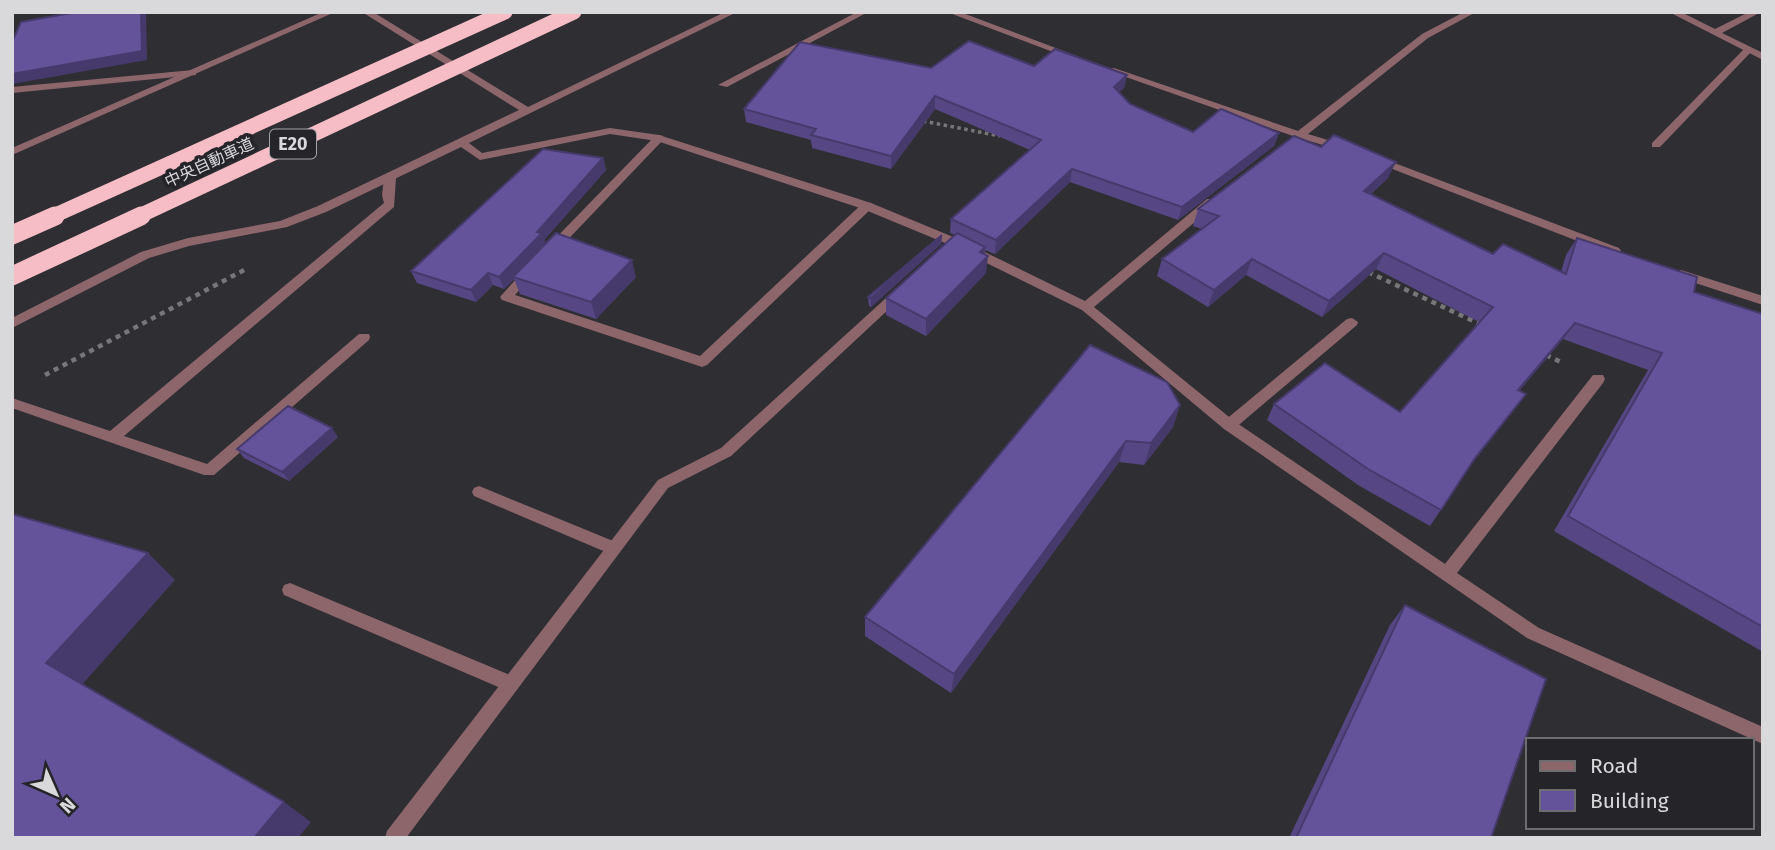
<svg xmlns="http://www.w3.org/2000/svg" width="1775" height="850" font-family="'Fira Sans','Noto Sans JP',sans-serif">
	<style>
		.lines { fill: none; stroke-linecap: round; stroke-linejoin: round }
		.path-far1 { stroke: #77777a; stroke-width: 3.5; stroke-dasharray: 3.5 3.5; stroke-linecap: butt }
		.path { stroke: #77777a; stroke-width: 4.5; stroke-dasharray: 5 5; stroke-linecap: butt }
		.service { fill: #8d666c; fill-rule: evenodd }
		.minor { fill: #8d666c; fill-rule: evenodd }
		.motorway-bridge-far1 { stroke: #f7bdc6; stroke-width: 15 }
		.motorway-bridge { stroke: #f7bdc6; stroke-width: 19 }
		.wall { fill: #564784 }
		.shaded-wall { fill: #463a6c }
		.building { fill: #64539a; stroke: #463a6c; stroke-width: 2 }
		.labels { text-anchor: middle; stroke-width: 7; stroke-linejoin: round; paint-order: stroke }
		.far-street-label { font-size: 16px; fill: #d9d8db; stroke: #252529 }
		.shield { fill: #252529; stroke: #a3a2a6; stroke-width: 2 }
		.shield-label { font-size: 18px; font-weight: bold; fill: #d9d8db }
	</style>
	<rect width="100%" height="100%" fill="#2f2f33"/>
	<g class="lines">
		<!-- path-far1 -->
		<path class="path-far1" d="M923 121 1000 136"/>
		<!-- path -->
		<path class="path" d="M1368 272 1484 326
			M1546 355 1563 363
			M45 375 248 268"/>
		<!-- service -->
		<path class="service" d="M1744 49 1752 51 1660 147H1652V143Z
			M193 70 196 71V75L12 93V87Z
			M659 135 663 136V140L555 253H547V247L655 136Z
			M390 175 396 178 394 207 124 436 207 464 359 334H369L370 337 369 340 214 475H204L12 408V398L110 431 384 203 382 195 384 178Z
			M867 202 871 203V209L707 365 702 367 502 300 500 297 525 269H533L535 272 533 275 515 295 700 356 863 203Z
			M1352 318 1358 322 1357 325 1234 429H1224L1222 425 1224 421 1347 319Z
			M479 486 618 543 621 548 618 553 613 555 608 553 474 496 472 492 474 488Z
			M290 583 515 677 518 683 515 689 509 691 503 689 284 595 282 590 284 585Z"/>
		<!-- minor -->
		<path class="minor" d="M66 12H76V13L71 16Z
			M323 12H335L12 155V148Z
			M362 12H373L528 107 725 12H737L469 143 482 153 610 128 659 135 871 203 958 239 1085 301 1207 199H1215V205L1094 307 1234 421 1445 564 1593 375H1603L1605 379 1603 383 1457 573 1539 628 1763 727V744L1527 638 1224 429 1082 310 950 245 863 209 657 141 610 134 480 160 461 147 326 212 287 227 189 246 149 258 12 328V318L141 252 188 238 280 221 318 206 519 110Z
			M857 12H868L727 87 718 85Z
			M947 12H960L1077 56 1069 58Z
			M1464 12H1476L1428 38 1308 134 1348 146V150L1344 151 1302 139H1293V136L1106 70 1114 68 1298 131 1422 34Z
			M1669 12H1681L1715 29 1749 12H1761L1722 33 1763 53V60Z
			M1376 156 1619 248 1621 251 1615 255 1611 254 1372 161 1371 159Z
			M1681 270 1763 296V305L1677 277 1675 274Z
			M900 288 904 289 906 292 904 295 731 456 668 488 406 838H385L387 831 658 480 721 448 896 289Z"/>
		<!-- motorway-bridge-far1 -->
		<path class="motorway-bridge-far1" d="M51 217 505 12
			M137 217 574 12"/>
		<!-- motorway-bridge -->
		<path class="motorway-bridge" d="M12 235 55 216
			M12 276 141 216"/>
	</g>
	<!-- wall -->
	<path class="wall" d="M931 68 1127 75 1124 88 1119 92 1130 104 1193 132 1279 133 1274 146 1178 220 1070 182 995 254 985 250 986 273 926 336 886 315V298L955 235 950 233 951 219 1030 150 935 109 891 169 812 148 811 140 746 122 744 109Z
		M1321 147 1388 178 1371 194 1493 254 1561 272 1566 255 1577 238 1694 292 1763 314V652L1554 531 1648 370 1563 339 1519 391 1514 410 1470 466 1430 526 1358 485 1267 420 1274 404 1400 412 1479 322 1376 269 1322 317 1246 275 1208 307 1157 276 1162 259 1202 229 1193 226 1198 209Z
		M603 158 606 170 544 240 546 244 636 277 596 319 520 294 514 279 504 289 493 285 476 302 417 283 411 271Z
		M942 235 941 244 871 307 869 306 868 297Z
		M1180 405 1173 427 1144 465 1119 462 951 693 865 636V617Z
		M338 437 289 481 244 458 237 449Z
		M1405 605 1491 838H1289L1390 625Z"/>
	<!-- shaded-wall -->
	<path class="shaded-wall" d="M141 12H146L147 60 12 84V74Z
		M1127 75 1124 88 1111 100 1114 87Z
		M935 96V109L891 169V156Z
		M1279 133 1274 146 1178 220 1182 207Z
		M603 158 606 170 544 240 546 245 513 277 514 279 504 289 499 277 537 232Z
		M1396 162 1388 178 1356 207 1364 191Z
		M1072 169 1070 182 995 254 996 240Z
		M942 235 941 244 871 307V298Z
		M985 247 984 259 988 256 986 273 926 336V319L980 252Z
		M1384 253 1376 269 1322 317 1329 301Z
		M1252 259 1246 275 1208 307 1214 290Z
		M632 260 636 277 596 319 591 302Z
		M488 273 493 285 476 302 471 290Z
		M1575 323 1563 339 1506 406 1518 390Z
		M1526 394 1514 410 1464 474 1475 458Z
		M1180 405 1173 427 1144 465 1151 443Z
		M332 428 338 437 289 481 282 472Z
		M1126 441 1119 462 951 693 954 674Z
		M148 553 175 580 80 687 46 663Z
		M284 802 311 822 298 838H254Z"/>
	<!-- building -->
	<path class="building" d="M77 12H141L142 51 12 74V42L21 22Z
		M969 41 1034 66 1055 49 1127 75 1114 87 1130 104 1193 132 1221 109 1279 133 1182 207 1072 169 996 240 951 219 1041 140 935 96 891 156 811 135 816 129 744 109 800 42 931 68Z
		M1334 135 1396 162 1364 191 1493 254 1503 244 1566 274 1577 238 1697 277 1694 292 1763 314V627L1568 516 1662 353 1575 323 1518 390 1526 394 1475 458 1441 510 1368 469 1274 404 1325 363 1400 412 1493 307 1384 253 1329 301 1252 259 1214 290 1162 259 1219 216 1198 209 1294 136 1321 147Z
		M543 149 603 158 537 232 542 233 499 277 488 273 471 290 411 271Z
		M556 233 632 260 591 302 513 277Z
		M957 233 985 247 980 252 988 256 926 319 886 298Z
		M942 235 871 298 868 297Z
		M1090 345 1167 382 1180 405 1151 443 1126 441 954 674 865 617Z
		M288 406 332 428 282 472 237 449Z
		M12 514 148 553 46 663 284 802 254 838H12Z
		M1405 605 1546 679 1491 838H1296Z"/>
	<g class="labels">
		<!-- far-street labels -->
		<g class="far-street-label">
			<text transform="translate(209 162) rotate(-25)" y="6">中央自動車道</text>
		</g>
		<!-- shield labels -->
		<rect class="shield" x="270" y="129.5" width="46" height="29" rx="5"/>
		<g class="shield-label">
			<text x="293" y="150">E20</text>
		</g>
	</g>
	<!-- border -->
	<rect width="1775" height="850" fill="none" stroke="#d9d8db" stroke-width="28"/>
	<!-- legend -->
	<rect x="1526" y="738" width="228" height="91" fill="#252529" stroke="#6d6d70" stroke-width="2"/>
	<rect x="1540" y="761" width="35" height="10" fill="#8d666c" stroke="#6d6d70" stroke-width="2"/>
	<text x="1590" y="773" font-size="21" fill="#d9d8db">Road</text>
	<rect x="1540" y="790" width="35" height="21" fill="#64539a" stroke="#6d6d70" stroke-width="2"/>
	<text x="1590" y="808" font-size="21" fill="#d9d8db">Building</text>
	<!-- north arrow -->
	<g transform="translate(56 794) rotate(135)" stroke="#252529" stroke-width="5" paint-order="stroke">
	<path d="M0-5L12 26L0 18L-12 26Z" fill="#d9d8db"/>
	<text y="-10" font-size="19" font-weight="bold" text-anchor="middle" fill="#d9d8db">N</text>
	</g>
</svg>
